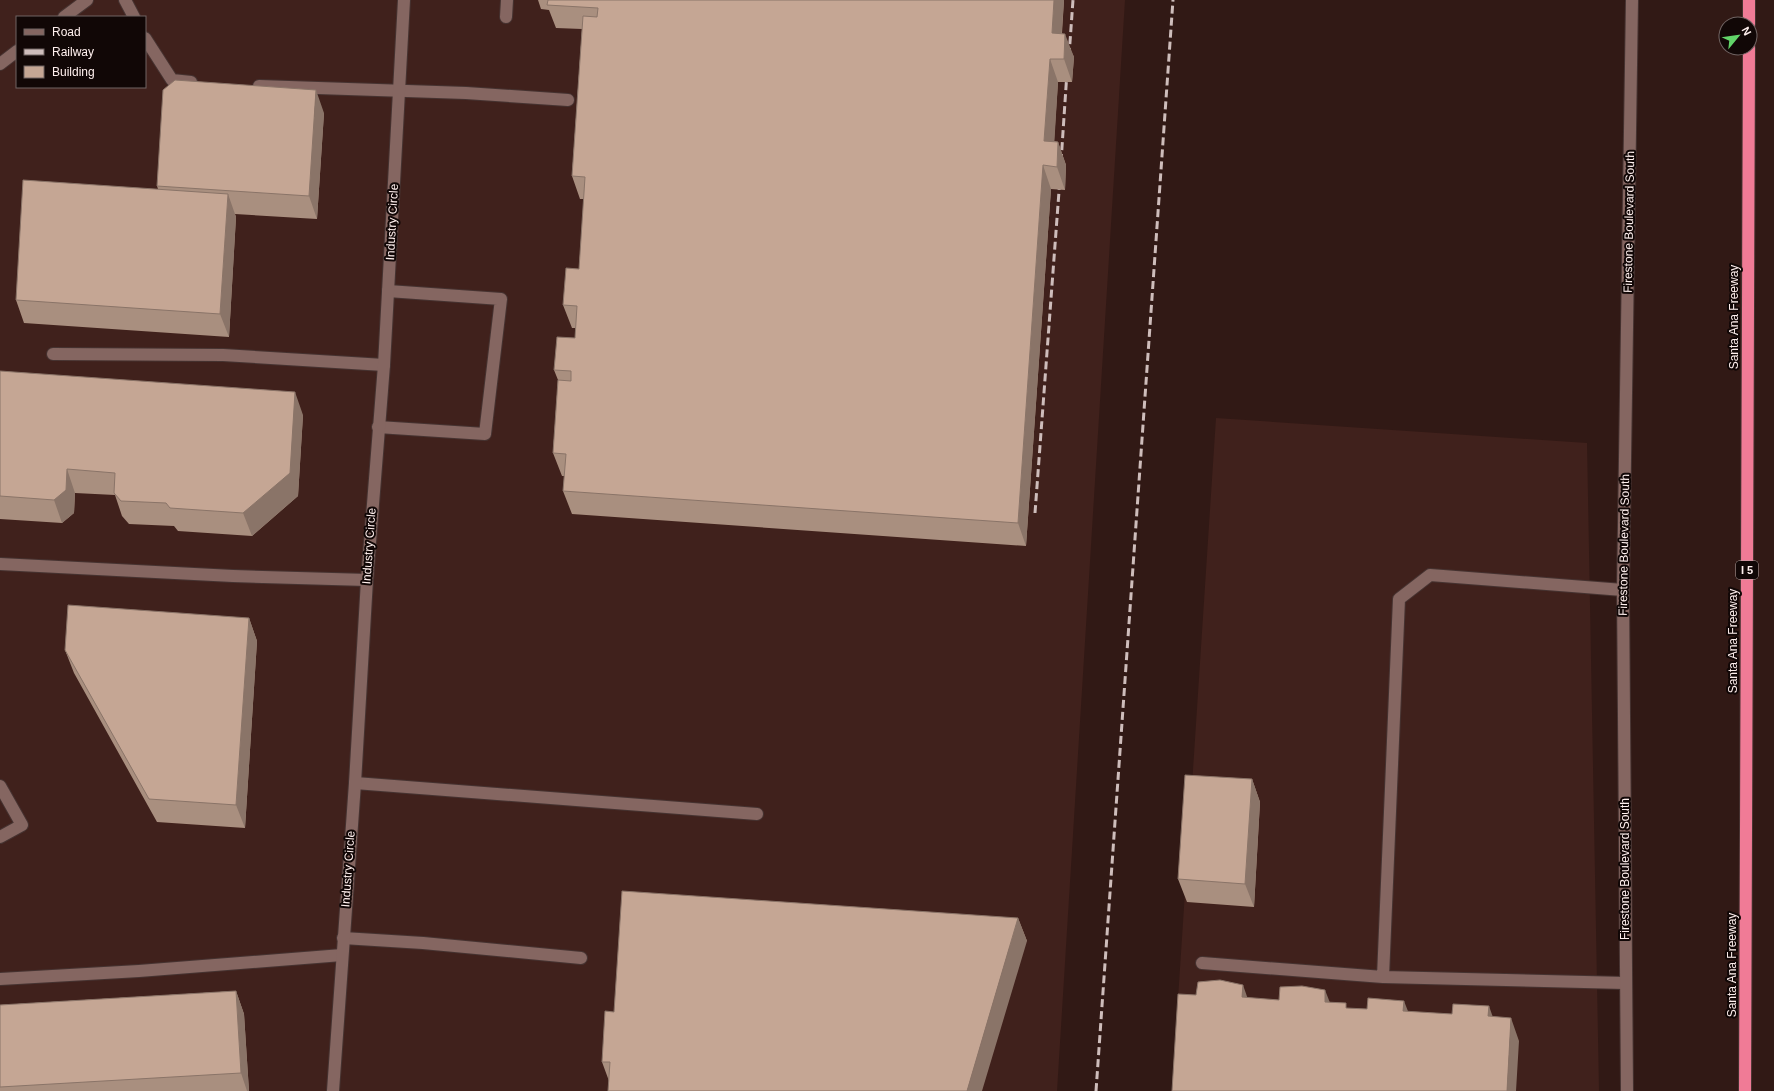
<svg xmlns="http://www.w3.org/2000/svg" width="1774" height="1091" font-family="Helvetica,sans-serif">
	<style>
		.built { fill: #40211c; fill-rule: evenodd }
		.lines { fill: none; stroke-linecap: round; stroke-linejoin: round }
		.service-casing { stroke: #463331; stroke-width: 14 }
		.minor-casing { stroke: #463331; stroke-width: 14 }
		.tertiary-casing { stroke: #463331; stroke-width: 14 }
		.motorway-casing { stroke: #463331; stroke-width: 14 }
		.service { stroke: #856661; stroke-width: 12 }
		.minor { stroke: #856661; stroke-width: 12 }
		.tertiary { stroke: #856661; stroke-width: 12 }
		.motorway { stroke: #f07b96; stroke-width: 12 }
		.rail { stroke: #cebdbb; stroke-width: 3; stroke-dasharray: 8 4; stroke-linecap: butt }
		.wall { fill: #a98f7f }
		.shaded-wall { fill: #8a7468 }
		.building { fill: #c5a694; stroke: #8a7468 }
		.labels { text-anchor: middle; stroke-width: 4; stroke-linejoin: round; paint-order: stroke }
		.shield { fill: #110706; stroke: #b8aaa8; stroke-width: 1 }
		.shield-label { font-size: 11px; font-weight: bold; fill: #fff0ee }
		.street-label { font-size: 12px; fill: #fff0ee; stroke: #110706 }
	</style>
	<rect width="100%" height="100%" fill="#311915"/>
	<!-- built -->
	<path class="built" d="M0 0H1125L1057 1091H0ZM17 17H145V87H17Z
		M1216 418 1587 443 1599 1091H1172Z"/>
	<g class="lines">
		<!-- service casing -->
		<g class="service-casing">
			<path id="service" d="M125 0 134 17
				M506 17 507 0
				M145 38 172 80 191 82
				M259 86 466 93 568 100
				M53 354 223 355 384 365
				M378 427 485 434 501 299 388 291
				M0 564 233 576 367 580
				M355 783 757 814
				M0 786 22 825 0 837
				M343 938 423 943 581 958
				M1202 963 1383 977 1625 983
				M1383 977 1399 599 1430 575 1623 590
				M0 979 139 971 342 955"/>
		</g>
		<!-- minor casing -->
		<g class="minor-casing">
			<path id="minor" d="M64 17 87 0
				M0 64 17 51
				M333 1091 355 783 367 580 384 365 404 0"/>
		</g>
		<!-- tertiary casing -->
		<g class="tertiary-casing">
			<path id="tertiary" d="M1627 1091 1623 590 1632 0"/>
		</g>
		<!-- motorway casing -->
		<g class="motorway-casing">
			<path id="motorway" d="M1749 24V0
				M1745 1091 1749 48"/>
		</g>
		<!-- service -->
		<use href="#service" class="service"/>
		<!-- minor -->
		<use href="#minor" class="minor"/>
		<!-- tertiary -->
		<use href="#tertiary" class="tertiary"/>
		<!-- motorway -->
		<use href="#motorway" class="motorway"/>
		<!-- rail -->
		<path class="rail" d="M1069 56 1073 0
			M1061 162 1067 72
			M1035 513 1060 178
			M1096 1091 1173 0"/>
	</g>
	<!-- wall -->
	<path class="wall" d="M538 0H1064L1062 33 1074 57 1072 82H1058L1054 141 1058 142 1066 165 1065 190 1051 189 1026 546 572 514 563 491 565 476H562L553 453 558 380 554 370 575 338V328H572L563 305 579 269 584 199H580L572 176 582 29 556 28 549 10 541 9Z
		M324 113 317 219 235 214 236 217 229 337 24 323 16 300 158 189 157 186Z
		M0 371 303 415 298 496 252 536 178 531 174 526 129 524 122 516 115 495 75 493 74 513 62 523 0 519Z
		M249 618 257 641 245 828 157 822 74 673 65 650Z
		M1252 779 1260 802 1254 907 1187 902 1178 879Z
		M1018 918 1027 941 609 1081 602 1062 614 1012Z
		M236 991 244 1014 249 1091H0V1005Z"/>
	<!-- shaded-wall -->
	<path class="shaded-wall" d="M1054 0H1064L1060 56 1052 33Z
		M1065 34 1074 57 1072 82 1064 59Z
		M1050 59 1058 82 1053 164 1044 141Z
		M316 90 324 113 317 219 309 196Z
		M1058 142 1066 165 1065 190 1057 167Z
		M1043 165 1051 189 1026 546 1018 523Z
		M228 194 236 217 229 337 220 314Z
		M295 392 303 415 298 496 252 536 243 513Z
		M67 469 75 493 74 513 62 523 54 500Z
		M249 618 257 641 245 828 236 805Z
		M1252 779 1260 802 1254 907 1245 884Z
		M1018 918 1027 941 982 1091H967Z
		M1243 985 1251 1008 1242 997Z
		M1325 990 1334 1013 1325 1002Z
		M236 991 244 1014 249 1091H247L241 1073Z
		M1404 1001 1413 1024 1403 1011Z
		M1489 1006 1497 1029 1488 1016Z
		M1511 1018 1519 1041 1516 1091H1507Z"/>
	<!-- building -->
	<path class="building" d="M548 0H1054L1052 33 1065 34 1064 59H1050L1044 141 1058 142 1057 167 1043 165 1018 523 563 491 566 454 553 453 558 380 571 381V371L554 370 557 337 575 338 577 306 563 305 566 268 579 269 585 177 572 176 583 16 597 17 598 8 547 5Z
		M175 80 316 90 309 196 157 186 163 90Z
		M23 180 228 194 220 314 16 300Z
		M0 371 295 392 290 473 243 513 170 508 166 503 121 501 114 493 115 473 67 469 66 490 54 500 0 496Z
		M68 605 249 618 236 805 149 799 65 650Z
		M1185 775 1252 779 1245 884 1178 879Z
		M622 891 1018 918 967 1091H608L610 1062H602L605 1011 614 1012Z
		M1220 980 1243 985 1242 997 1279 1000 1280 987 1302 986 1325 990V1002L1346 1003V1008L1367 1009 1368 998 1404 1001 1403 1011 1452 1014 1453 1004 1489 1006 1488 1016 1511 1018 1507 1091H1172L1178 994 1196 995 1198 982Z
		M236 991 241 1073 0 1087V1005Z"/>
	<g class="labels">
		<!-- shield labels -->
		<rect class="shield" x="1736" y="561" width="22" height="18" rx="3"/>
		<g class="shield-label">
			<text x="1747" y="574">I 5</text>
		</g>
		<!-- street labels -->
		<g class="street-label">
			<text transform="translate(392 222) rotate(-87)" y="4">Industry Circle</text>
			<text transform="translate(1629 222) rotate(-89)" y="4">Firestone Boulevard South</text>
			<text transform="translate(1734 317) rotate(-90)" y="4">Santa Ana Freeway</text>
			<text transform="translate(1624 545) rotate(-89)" y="4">Firestone Boulevard South</text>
			<text transform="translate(369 546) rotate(-86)" y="4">Industry Circle</text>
			<text transform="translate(1733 641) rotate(-90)" y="4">Santa Ana Freeway</text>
			<text transform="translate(348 869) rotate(-86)" y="4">Industry Circle</text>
			<text transform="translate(1625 869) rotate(-90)" y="4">Firestone Boulevard South</text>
			<text transform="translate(1732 965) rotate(-90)" y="4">Santa Ana Freeway</text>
		</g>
	</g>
	<!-- legend -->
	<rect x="16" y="16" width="130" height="72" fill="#110706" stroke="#706463"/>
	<rect x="24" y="29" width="20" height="6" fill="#856661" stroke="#706463"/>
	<text x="52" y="36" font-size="12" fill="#fff0ee">Road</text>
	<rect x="24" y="49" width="20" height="6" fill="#cebdbb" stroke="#706463"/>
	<text x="52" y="56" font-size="12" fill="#fff0ee">Railway</text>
	<rect x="24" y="66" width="20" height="12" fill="#c5a694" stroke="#706463"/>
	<text x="52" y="76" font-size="12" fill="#fff0ee">Building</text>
	<!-- north arrow -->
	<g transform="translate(1738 36) rotate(61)"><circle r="19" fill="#110706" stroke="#706463"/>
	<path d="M0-3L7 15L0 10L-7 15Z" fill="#62d469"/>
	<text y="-6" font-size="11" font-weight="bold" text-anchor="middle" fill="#fff0ee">N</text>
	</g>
</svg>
